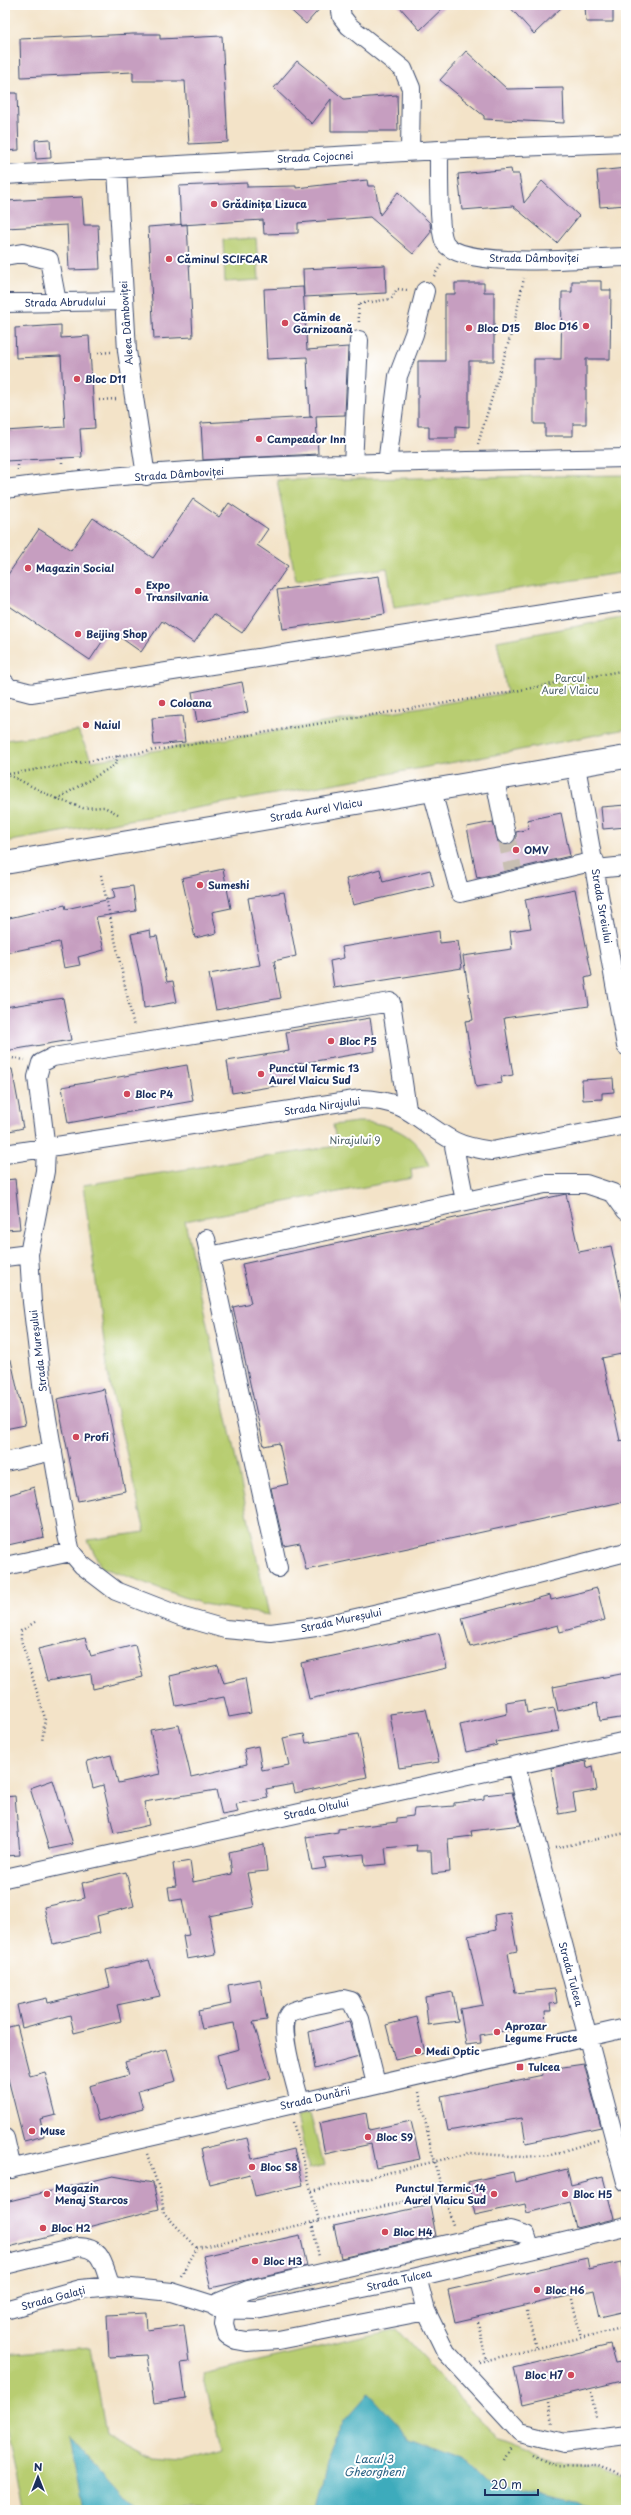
<svg xmlns="http://www.w3.org/2000/svg" width="631" height="2515" font-family="'Playpen Sans',sans-serif">
	<style>
		.green { fill: #b8cd71; stroke: #6a7e68 }
		.water { fill: #3dabbc; stroke: #2c6d8d }
		.building { fill: #c69ec0 }
		.lines { fill: none; stroke-linecap: round; stroke-linejoin: round }
		.minor-tunnel { stroke: #c8bfb3; stroke-width: 18; stroke-dasharray: 18 9; stroke-linecap: butt }
		.minor-casing { stroke: #3b4a6e; stroke-width: 20 }
		.major-casing { stroke: #3b4a6e; stroke-width: 24 }
		.path { stroke: #3b4a6e; stroke-width: 2.5; stroke-dasharray: 1 3; stroke-linecap: butt }
		.minor { stroke: #fff; stroke-width: 18 }
		.major { stroke: #fff; stroke-width: 22 }
		.poi-dot { fill: #d1495b; stroke: #fff; stroke-width: 1.5 }
		.labels { text-anchor: middle; stroke-width: 4; stroke-linejoin: round; paint-order: stroke }
		.street-label { font-size: 10px; fill: #1b2f5e; stroke: #fff }
		.poi-label { font-size: 10px; font-weight: bold; fill: #1b2f5e; stroke: #fff; text-anchor: start }
		.park-label { font-size: 10px; fill: #4a5e64; stroke: #fff }
		.water-label { font-size: 11px; font-style: italic; fill: #296184; stroke: #fff }
	</style>
	<rect width="100%" height="100%" fill="#fff"/>
	<filter id="ink" filterUnits="userSpaceOnUse"><feTurbulence type="fractalNoise" baseFrequency=".025" numOctaves="2"/><feDisplacementMap in="SourceGraphic" scale="8" xChannelSelector="R" yChannelSelector="G"/><feConvolveMatrix kernelMatrix="1 2 1 2 8 2 1 2 1" color-interpolation-filters="sRGB"/></filter>
	<filter id="wash" filterUnits="userSpaceOnUse"><feTurbulence type="fractalNoise" baseFrequency=".012" numOctaves="4" result="noise"/><feDisplacementMap in="SourceGraphic" scale="16" xChannelSelector="R" yChannelSelector="G"/><feGaussianBlur stdDeviation="0.9" result="paint"/><feColorMatrix in="noise" values="0 0 0 0 0 0 0 0 0 0 0 0 0 0 0 0 0 1.4 0 .05"/><feComposite in="paint" operator="in"/></filter>
	<g filter="url(#wash)">
		<rect width="100%" height="100%" fill="#f3e3c8"/>
		<!-- green -->
		<path class="green" d="M256 238 259 280 225 282 223 240Z
			M626 475V572L394 608 387 568 296 581 277 480Z
			M626 617V729L500 754 5 842V740L78 731 92 761 507 693 497 641Z
			M357 1122C388 1121 420 1136 429 1166L411 1169 412 1178 185 1221 269 1615 203 1604 101 1567 88 1540 145 1532 109 1379 83 1185 337 1146 333 1125Z
			M310 2114 324 2165 309 2169 297 2117Z
			M397 2329 499 2441 513 2445 553 2465 598 2466 626 2477V2510H23L5 2427V2354L91 2347 106 2435 152 2460 183 2462 221 2450 203 2374Z"/>
		<!-- water -->
		<path class="water" d="M369 2393 412 2440 465 2460 487 2482 551 2499 591 2506 594 2510H315L326 2462 345 2420Z
			M69 2435 123 2496 147 2510H83Z"/>
		<g id="blocks">
			<!-- building -->
			<path class="building" d="M285 5H323L306 24Z
				M398 5H446L420 30Z
				M508 5H564L534 34Z
				M585 5H613V22H586Z
				M133 34H160V39L222 36 228 142 189 144 185 81H133V72L21 77 20 39Z
				M466 51 507 89 563 88 564 123 484 119V116L440 80Z
				M297 61 344 99 397 95 398 131H331V99L312 124 274 88Z
				M5 93H17L19 150 5 151Z
				M50 139 51 158 36 159 35 140Z
				M626 168V205L600 207 597 171Z
				M511 169 512 174H519L524 203 542 181 579 216 557 243 513 206 462 210 458 174Z
				M367 180 368 186H375L380 215 398 192 430 223 431 232 413 254 370 217 298 223V233L264 234 263 220 181 225 179 186 247 183V187L296 186V188Z
				M82 197 84 225H98L100 269 69 270 67 225 5 228V201Z
				M187 224 193 337 154 339 148 227Z
				M385 265 386 293 304 297 303 269Z
				M572 281H601V290H611L610 359H586V424H573V436H545V424H534V359H561L562 292H572Z
				M455 283H484V292H494V361H469V427L456 426V438H429V426H418V361H445V294H455Z
				M303 287 307 350 348 347 345 415 316 416 318 454 203 460 201 423 313 417H310L307 357 267 359 264 289Z
				M61 325V338L89 336 95 428 80 429 82 457 5 461V431L65 427 61 356 16 358 15 328Z
				M193 499 219 517 229 503 268 529 257 545 288 566 242 633 214 614 194 643 162 621 141 652 110 630 90 660 5 603V579L39 529 71 550 93 518 153 558Z
				M379 576 385 614 283 629 277 590Z
				M242 682 248 712 197 722 192 692Z
				M182 716 185 742 154 745 152 718Z
				M626 805V827L603 829 601 807Z
				M561 813 570 856 477 878 467 827 493 822 498 842 508 845 516 839V832L529 829 527 820Z
				M223 869 231 908 212 912 217 933 195 938 182 878Z
				M380 869 383 882 430 870 434 886 353 905 346 879Z
				M133 886 136 911 96 917 104 950 78 957 80 965 64 968 59 942 5 953V919L65 905 66 909 115 898 113 889Z
				M575 889 592 976 585 978 589 1006 504 1018 513 1075 501 1077 502 1083 476 1087 465 1021 473 1020 463 956 512 949 510 931 531 928 525 899Z
				M284 892 296 956 274 961 281 998 216 1010 209 974 260 965 248 898Z
				M150 930 151 937 157 936 167 982 173 981 177 1002 144 1008 142 986 131 934Z
				M439 931 440 943 458 941 462 968 334 988 330 961 344 958 342 947Z
				M63 998 71 1040 5 1051V1007Z
				M370 1018 375 1051 291 1065 294 1083 232 1093 227 1061 289 1051 286 1032Z
				M187 1065 193 1101 68 1123 62 1087Z
				M5 1069H12L23 1128 5 1132Z
				M613 1078 614 1092 602 1093V1099L583 1100 582 1080Z
				M15 1179 20 1229 5 1230V1180Z
				M566 1194 579 1252 611 1246 626 1315V1353L602 1358 620 1441 626 1439V1501L306 1570 300 1543 284 1546 271 1488 288 1484 279 1443 264 1446 233 1307 251 1303 242 1264Z
				M11 1360 25 1425 5 1429V1361Z
				M104 1389 125 1491 78 1501 57 1399Z
				M34 1487 44 1537 8 1545 5 1534V1496Z
				M597 1588 605 1620 560 1632 558 1625 470 1647 462 1618 550 1595 551 1600Z
				M439 1633 447 1668 309 1699 301 1663Z
				M85 1638 91 1656 135 1645 143 1677 93 1689 91 1674 47 1681 38 1649Z
				M218 1665 224 1683 245 1678 251 1713 229 1717 224 1697 176 1706 170 1676Z
				M626 1673V1717L600 1721 597 1703 558 1711 553 1687Z
				M525 1699 527 1713 554 1708 559 1731 496 1742 497 1745 466 1752 460 1725 507 1714 506 1702Z
				M426 1709 439 1762 399 1768 390 1714Z
				M179 1725 191 1777 247 1764 244 1749 258 1746 262 1770 289 1765 283 1738 304 1734 306 1743 358 1734 367 1777 295 1793 293 1784 266 1789 268 1798 236 1804 238 1812 222 1815 216 1790 144 1802 149 1825 114 1833 103 1785 93 1788 87 1761 111 1755 118 1783 160 1774 150 1730Z
				M586 1761 587 1768 593 1766 597 1790 573 1794 576 1811 559 1814 551 1768Z
				M53 1780 73 1844 49 1849 30 1788Z
				M512 1792 521 1825 471 1831 472 1836 448 1839 450 1872 432 1874 431 1851H416L417 1845 385 1848 387 1864 365 1866 364 1854 324 1858 326 1868 312 1870 306 1837 338 1832V1829L397 1822V1818L413 1816 414 1809 454 1806V1803L484 1799V1795Z
				M15 1796 20 1855 5 1856V1797Z
				M264 1844 267 1871 247 1873 254 1907 209 1916 216 1954 187 1959 183 1936 189 1935 182 1899 170 1901 168 1887 176 1886 173 1864 190 1861 193 1882 232 1874 229 1852Z
				M126 1872 134 1906 97 1916 100 1933 53 1944 44 1907 85 1898 82 1883Z
				M510 1912 517 1951 508 1953 515 1993 555 1989 557 2003 550 2004 551 2011H545L546 2024 480 2035 481 2043 466 2045 460 2009 483 2005 468 1936 496 1930 494 1915Z
				M149 1960 160 1996 117 2005 121 2021 74 2033 70 2015 22 2028 17 2005 47 1998 48 2003 110 1987 106 1970Z
				M260 1979 267 2020 253 2022 271 2078 226 2090 217 2055 239 2049 234 2023 202 2029 198 2011 231 2004 228 1985Z
				M453 1992 458 2021 428 2025 425 1997Z
				M417 2017 425 2053 395 2060 386 2025Z
				M349 2021 359 2057 315 2069 309 2032Z
				M17 2025 30 2076 45 2072 56 2115 40 2119 44 2136 24 2141 5 2067V2028Z
				M167 2049 176 2081 138 2091 143 2109 98 2121 89 2086 129 2075 125 2061Z
				M584 2064 601 2127 526 2143 522 2118 448 2131 441 2096 543 2075 542 2070Z
				M366 2113 369 2130 411 2121 420 2159 376 2168 371 2144 325 2154 319 2123Z
				M247 2138 252 2159 294 2149 303 2185 255 2196 250 2174 209 2184 201 2149Z
				M567 2169 571 2185 603 2177 614 2219 576 2228 570 2202 527 2213 525 2204 475 2215 468 2182 513 2172 515 2182Z
				M113 2176 153 2183 159 2209 5 2248V2202Z
				M430 2205 436 2236 341 2258 334 2226Z
				M300 2235 307 2266 211 2288 203 2256Z
				M587 2258 589 2269 621 2262 626 2285V2311L600 2317 594 2290 455 2322 448 2290Z
				M146 2313 147 2330 184 2325 189 2362 181 2363 186 2398 154 2403 147 2355 109 2357 107 2315Z
				M610 2345 615 2363 626 2361V2380L522 2405 514 2368Z"/>
		</g>
	</g>
	<g filter="url(#ink)">
		<use href="#blocks" fill-opacity="0" stroke="#3b4a6e" stroke-width="1"/>
		<g class="lines">
			<!-- minor-tunnel -->
			<path class="minor-tunnel" d="M506 835 513 869"/>
			<!-- minor casing -->
			<g class="minor-casing">
				<path id="minor" d="M340 5 342 17 349 26 403 69 411 88 410 151
					M439 150C439 167 438 232 445 243 463 271 593 257 626 257
					M117 169 127 351 146 476
					M5 175 439 150 626 143
					M5 256 22 253 49 260 57 302
					M5 303 124 301
					M387 464 398 376 414 334 425 291
					M353 465 359 340
					M5 489C210 461 420 463 626 458
					M5 683 8 687 31 693 626 601
					M576 766 626 1046
					M495 780 506 835
					M432 791 460 893 595 861
					M596 869 626 866
					M407 1109 391 1002 53 1057 41 1063 37 1077 46 1149 45 1171 29 1254 32 1302 44 1401 67 1535 71 1552 82 1565 116 1591 180 1616 225 1629 271 1633 316 1627 467 1593 626 1552
					M453 1141 465 1201
					M5 1154 361 1099C412 1101 414 1120 454 1141 466 1147 479 1149 492 1151L626 1125
					M206 1239 278 1568
					M210 1256 545 1184H586L613 1193 626 1211
					M5 1257 29 1254
					M5 1462 53 1451
					M5 1566 71 1552
					M516 1766 626 2182
					M5 1878 626 1741
					M300 2102C296 2085 275 2022 291 2012 301 2007 331 2002 343 1999L351 2001 360 2019 376 2084
					M5 2138 12 2169
					M5 2170 626 2028
					M5 2265 78 2247C103 2247 103 2266 111 2286
					M417 2277 426 2311 446 2352 520 2432 564 2443 626 2435
					M215 2307 219 2302 248 2290 495 2233 510 2230 526 2235 530 2248
					M226 2309 224 2324 227 2335 236 2340 247 2342 278 2340 426 2311
					M5 2310 80 2289 111 2286 172 2292 226 2309 256 2310 417 2277 626 2227"/>
			</g>
			<!-- major casing -->
			<g class="major-casing">
				<path id="major" d="M5 863 626 757"/>
			</g>
			<!-- path -->
			<path class="path" d="M434 276 442 263
				M359 322 358 304 391 299 397 289 407 290
				M98 353 111 352
				M99 400 118 399
				M478 444 514 324 524 278
				M62 458V466
				M18 461V471
				M5 773 57 799
				M9 774 489 696 626 670
				M118 814 104 807 83 808 57 799 115 765 118 756
				M101 875 134 1027
				M5 1057 25 1060
				M35 1622 21 1631V1640L45 1718 42 1742
				M555 1848 626 1833
				M419 2092 434 2162 453 2225
				M293 2122 319 2221 317 2222
				M147 2154 161 2194 164 2213 197 2248
				M312 2191 470 2153 523 2157 551 2155 598 2140
				M312 2223 319 2257
				M181 2276 197 2248 443 2193
				M572 2299 581 2338
				M527 2311 536 2349
				M478 2322 486 2360
				M479 2362 626 2327
				M591 2392 596 2417
				M549 2402 553 2423
				M533 2455 553 2465 598 2466 626 2477
				M504 2460 511 2447"/>
			<!-- minor -->
			<use href="#minor" class="minor"/>
			<!-- major -->
			<use href="#major" class="major"/>
		</g>
	</g>
	<!-- markers -->
	<g class="poi-dot">
		<circle cx="214" cy="204" r="4"/>
		<circle cx="169" cy="259" r="4"/>
		<circle cx="285" cy="323" r="4"/>
		<circle cx="586" cy="326" r="4"/>
		<circle cx="469" cy="328" r="4"/>
		<circle cx="77" cy="379" r="4"/>
		<circle cx="259" cy="439" r="4"/>
		<circle cx="28" cy="568" r="4"/>
		<circle cx="138" cy="591" r="4"/>
		<circle cx="78" cy="634" r="4"/>
		<circle cx="162" cy="703" r="4"/>
		<circle cx="86" cy="725" r="4"/>
		<circle cx="516" cy="850" r="4"/>
		<circle cx="200" cy="885" r="4"/>
		<circle cx="331" cy="1041" r="4"/>
		<circle cx="261" cy="1074" r="4"/>
		<circle cx="127" cy="1094" r="4"/>
		<circle cx="76" cy="1437" r="4"/>
		<circle cx="497" cy="2032" r="4"/>
		<circle cx="418" cy="2051" r="4"/>
		<rect x="516" y="2063" width="8" height="8" rx="2"/>
		<circle cx="32" cy="2131" r="4"/>
		<circle cx="368" cy="2137" r="4"/>
		<circle cx="252" cy="2167" r="4"/>
		<circle cx="47" cy="2194" r="4"/>
		<circle cx="494" cy="2194" r="4"/>
		<circle cx="565" cy="2194" r="4"/>
		<circle cx="43" cy="2228" r="4"/>
		<circle cx="385" cy="2232" r="4"/>
		<circle cx="255" cy="2261" r="4"/>
		<circle cx="537" cy="2290" r="4"/>
		<circle cx="571" cy="2375" r="4"/>
	</g>
	<g class="labels">
		<!-- street labels -->
		<g class="street-label">
			<text transform="translate(315 157) rotate(-3)" y="4">Strada Cojocnei</text>
			<text x="534" y="262">Strada Dâmboviței</text>
			<text transform="translate(65 302) rotate(-1)" y="4">Strada Abrudului</text>
			<text transform="translate(126 323) rotate(-94)" y="4">Aleea Dâmboviței</text>
			<text transform="translate(179 474) rotate(-4)" y="4">Strada Dâmboviței</text>
			<text transform="translate(316 810) rotate(-10)" y="4">Strada Aurel Vlaicu</text>
			<text transform="translate(602 906) rotate(80)" y="4">Strada Streiului</text>
			<text transform="translate(322 1106) rotate(-8)" y="4">Strada Nirajului</text>
			<text transform="translate(38 1351) rotate(-97)" y="4">Strada Mureșului</text>
			<text transform="translate(341 1620) rotate(-12)" y="4">Strada Mureșului</text>
			<text transform="translate(316 1809) rotate(-12)" y="4">Strada Oltului</text>
			<text transform="translate(571 1974) rotate(75)" y="4">Strada Tulcea</text>
			<text transform="translate(315 2098) rotate(-13)" y="4">Strada Dunării</text>
			<text transform="translate(399 2280) rotate(-13)" y="4">Strada Tulcea</text>
			<text transform="translate(53 2298) rotate(-15)" y="4">Strada Galați</text>
		</g>
		<!-- poi labels -->
		<g class="poi-label">
			<text x="222" y="208">Grădinița Lizuca</text>
			<text x="177" y="263">Căminul SCIFCAR</text>
			<text x="293" y="321">Cămin de<tspan x="293" dy="12">Garnizoană</tspan></text>
			<text x="578" y="330" text-anchor="end">Bloc D16</text>
			<text x="477" y="332">Bloc D15</text>
			<text x="85" y="383">Bloc D11</text>
			<text x="267" y="443">Campeador Inn</text>
			<text x="36" y="572">Magazin Social</text>
			<text x="146" y="589">Expo<tspan x="146" dy="12">Transilvania</tspan></text>
			<text x="86" y="638">Beijing Shop</text>
			<text x="170" y="707">Coloana</text>
			<text x="94" y="729">Naiul</text>
			<text x="524" y="854">OMV</text>
			<text x="208" y="889">Sumeshi</text>
			<text x="339" y="1045">Bloc P5</text>
			<text x="269" y="1072">Punctul Termic 13<tspan x="269" dy="12">Aurel Vlaicu Sud</tspan></text>
			<text x="135" y="1098">Bloc P4</text>
			<text x="84" y="1441">Profi</text>
			<text x="505" y="2030">Aprozar<tspan x="505" dy="12">Legume Fructe</tspan></text>
			<text x="426" y="2055">Medi Optic</text>
			<text x="528" y="2071">Tulcea</text>
			<text x="40" y="2135">Muse</text>
			<text x="376" y="2141">Bloc S9</text>
			<text x="260" y="2171">Bloc S8</text>
			<text x="55" y="2192">Magazin<tspan x="55" dy="12">Menaj Starcos</tspan></text>
			<text x="486" y="2192" text-anchor="end">Punctul Termic 14<tspan x="486" dy="12">Aurel Vlaicu Sud</tspan></text>
			<text x="573" y="2198">Bloc H5</text>
			<text x="51" y="2232">Bloc H2</text>
			<text x="393" y="2236">Bloc H4</text>
			<text x="263" y="2265">Bloc H3</text>
			<text x="545" y="2294">Bloc H6</text>
			<text x="563" y="2379" text-anchor="end">Bloc H7</text>
		</g>
		<!-- park labels -->
		<g class="park-label">
			<text x="570" y="682">Parcul<tspan x="570" dy="12">Aurel Vlaicu</tspan></text>
			<text x="355" y="1144">Nirajului 9</text>
		</g>
		<!-- water labels -->
		<g class="water-label">
			<text x="374" y="2463">Lacul 3<tspan x="374" dy="13">Gheorgheni</tspan></text>
		</g>
	</g>
	<!-- margin -->
	<rect width="631" height="2515" fill="none" stroke="#fff" stroke-width="20"/>
	<!-- north arrow -->
	<g transform="translate(38 2477)" stroke="#ffffff" stroke-width="3" paint-order="stroke">
	<path d="M0-3L7 15L0 10L-7 15Z" fill="#1b2f5e"/>
	<text y="-6" font-size="11" font-weight="bold" text-anchor="middle" fill="#1b2f5e">N</text>
	</g>
	<!-- scale -->
	<path d="M485 2489v6h53v-6" fill="none" stroke="#1b2f5e" stroke-width="2"/>
	<text x="491" y="2489" font-size="12" fill="#1b2f5e" stroke="#ffffff" stroke-width="3" paint-order="stroke">20 m</text>
</svg>
